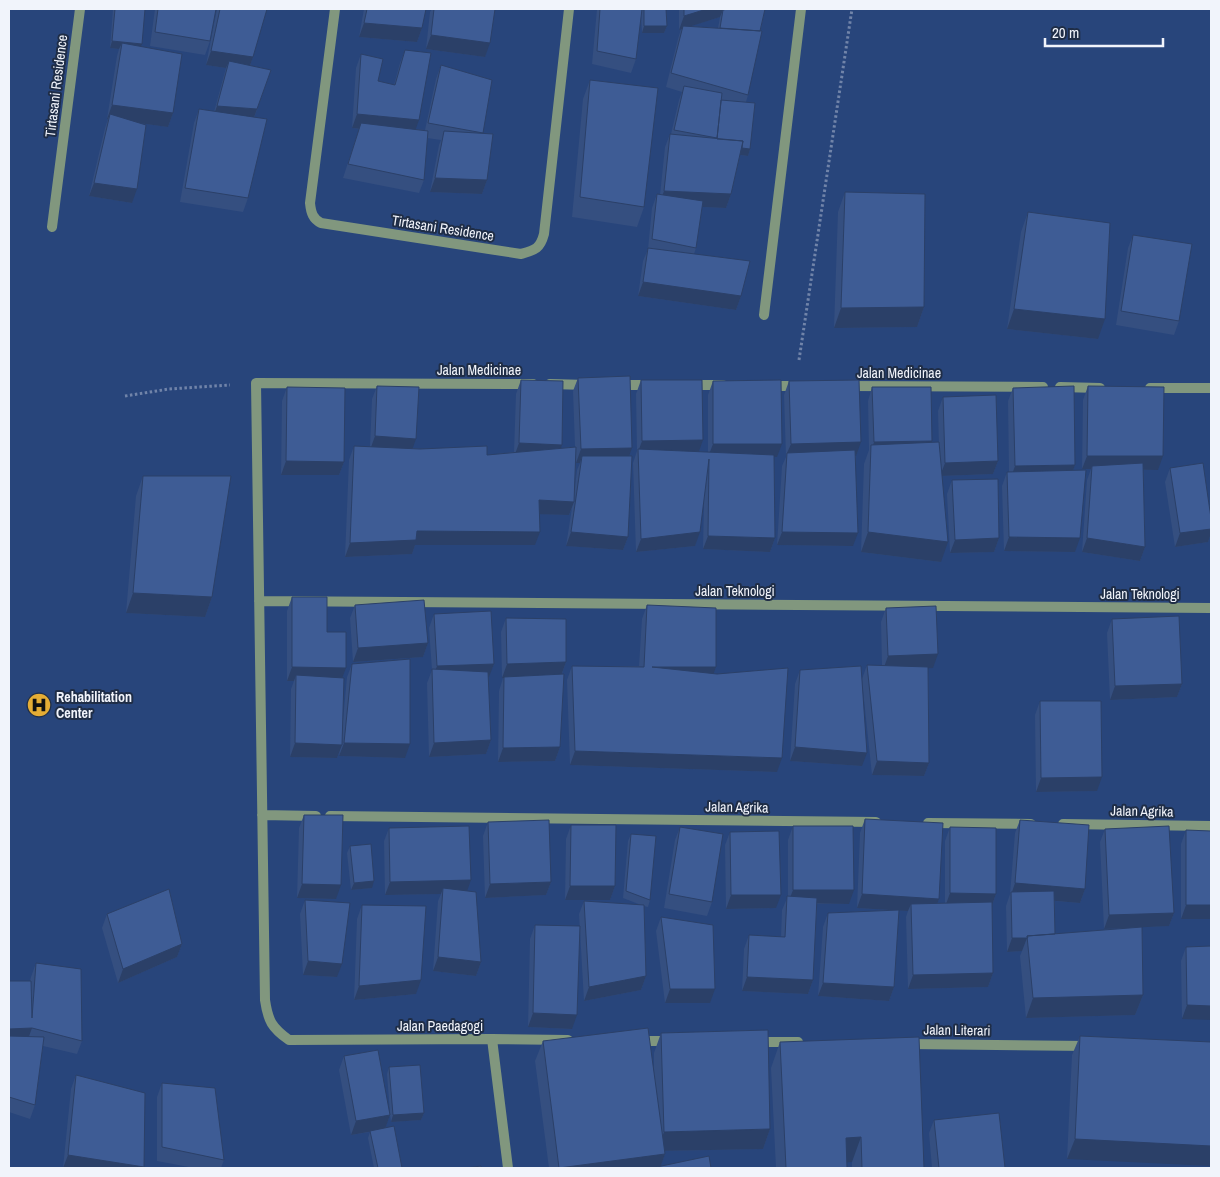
<svg xmlns="http://www.w3.org/2000/svg" width="1220" height="1177" font-family="'Archivo Narrow',sans-serif">
	<style>
		.lines { fill: none; stroke-linecap: round; stroke-linejoin: round }
		.path { stroke: #7184a9; stroke-width: 3; stroke-dasharray: 2.5 2.5; stroke-linecap: butt }
		.minor { stroke: #81977e; stroke-width: 10 }
		.wall { fill: #354f80; fill-rule: evenodd }
		.shaded-wall { fill: #2b4068 }
		.building { fill: #3e5c95; stroke: #2b4068 }
		.labels { text-anchor: middle; stroke-width: 4; stroke-linejoin: round; paint-order: stroke }
		.street-label { font-size: 14px; fill: #f1f4fb; stroke: #1f2d46 }
		.poi-label { font-size: 14px; font-weight: bold; fill: #f1f4fb; stroke: #1f2d46; text-anchor: start }
	</style>
	<rect width="100%" height="100%" fill="#28457b"/>
	<g class="lines">
		<!-- path -->
		<path class="path" d="M799 360 852 9
			M125 396 169 389 230 385"/>
		<!-- minor -->
		<path class="minor" d="M335 9 310 203C311 213 313 219 321 223L521 254C535 250 540 249 544 234L569 9
			M52 227 80 9
			M764 315 801 9
			M550 384 588 385
			M617 385H653
			M690 385H723
			M767 386H800
			M847 386 1043 387
			M1060 387 1100 388
			M1150 388H1211
			M259 601 1211 608
			M262 815 316 816
			M330 816 876 822
			M928 823 1031 824
			M1063 824 1211 826
			M492 1039 568 1040
			M637 1041H670
			M755 1042H798
			M907 1044 1088 1046
			M508 1168 492 1039 289 1040C272 1028 268 1021 265 1000L256 383 533 384"/>
	</g>
	<!-- wall -->
	<path class="wall" d="M113 9H145L141 46 173 113 168 127 139 123 132 203 89 196 105 128 108 119H107L117 56 119 49 110 48Z
		M155 9H216L210 41 205 55 150 46Z
		M217 9H267L250 66 271 70 254 118 248 198 243 212 180 202 194 123 199 109 214 112 226 68 206 65Z
		M364 9H426L422 28 417 42 359 37Z
		M432 9H495L485 57 426 49 430 12Z
		M597 9H666L667 26 664 33H642L641 14 636 59 631 73 592 64Z
		M679 9H765L748 95 746 102 750 149 748 156 740 155 731 194 726 208 702 207 696 248 694 254 741 296 736 310 638 296 643 261 648 249 652 208 657 194 660 195 665 147 670 134H671L679 100 682 92 666 87 678 39 681 29 679 30ZM720 17 718 28 690 26Z
		M405 50 415 129 425 130 436 79 441 65 483 133 487 180 482 194 430 192 439 145 441 140 427 138 424 180 419 193 343 178 359 129 352 128 356 68 361 54 378 81 394 85 400 63Z
		M590 80 644 207 637 227 572 217 583 99Z
		M845 192 924 307 917 327 834 328 838 212Z
		M1028 212 1098 339 1007 329 1021 232Z
		M1133 235 1179 321 1174 335 1116 325 1128 248Z
		M578 378 629 456 628 537 623 550 566 546 572 508 569 515 539 514 535 545H415L412 554 345 557 349 460 354 446 370 447 372 399 377 386 413 448 487 455 514 452 516 394 521 380 562 445 560 448 575 447 573 391ZM576 463H580L577 470 575 487Z
		M641 380 698 452H708V395L713 381 777 457H774L775 538 770 552 703 549 704 501 695 546 636 552 633 463 637 451 636 394Z
		M789 381 856 456 853 546 777 545 782 466 786 457 784 395Z
		M1088 386 1158 470H1143L1145 547 1140 561 1082 552 1087 480 1091 469H1082L1083 400Z
		M287 387 344 462 339 475H281L282 401Z
		M872 387 932 441 931 443 939 447 938 411 943 397 998 461 993 474 942 476 941 562 861 552 864 464 869 450 868 401Z
		M1013 388 1075 465 1073 470 1075 552 1004 551 1002 486 1007 472H1009L1008 401Z
		M1170 468 1211 518V533L1208 542 1175 547 1165 482Z
		M143 476 212 597 205 617 126 613 136 496Z
		M952 480 999 538 994 552 950 553 947 494Z
		M292 597 327 632 342 678 343 720 347 677 352 664 405 758 339 756 340 751 337 758 290 757 291 689 294 681H287V611Z
		M355 605 428 643 423 657 353 662 350 618Z
		M647 605 716 667 713 673 777 772 570 765 567 680 572 666H639L642 619Z
		M886 608 933 668H928L929 763 924 776 872 775 862 681V766L790 761 795 684 800 670 862 679 867 665 882 666 881 622Z
		M434 614 494 664 488 677 491 740 486 754 429 757 427 683 432 670 429 628Z
		M506 618 566 662 562 674 560 747 555 761 498 762 499 691 503 678H502L501 632Z
		M1112 619 1182 684 1177 697 1110 700 1107 633Z
		M1040 701 1097 791 1036 792 1035 715Z
		M304 815 336 899 297 898 299 828Z
		M865 819 939 899 937 903H945V841L950 827 996 894 992 906 993 973 988 987 908 989 906 917 908 911 899 910 894 987 889 1001 818 996 823 927 828 913 895 910 857 908 860 833Z
		M1020 820 1085 889 1080 903 1055 901V934L1127 928 1104 929 1100 842 1105 829 1174 913 1169 926 1142 927 1143 995 1135 1015 1026 1018 1020 956 1022 951 1007 952 1006 906 1010 894 1015 833Z
		M488 822 551 882 546 895 485 898 483 836Z
		M571 825 615 886 610 900H565L566 839Z
		M793 826 849 904H817L813 980 808 994 742 991 744 949 749 935 781 937 782 910 788 896V840Z
		M680 827 712 902 707 916 664 908 675 840Z
		M389 828 467 891 481 962 476 976 433 971 438 901 441 894 385 895 384 841Z
		M1186 830 1211 919H1181V844Z
		M730 832 776 908 726 909 725 845Z
		M631 834 650 900 648 907 644 906 646 976 641 990 584 1001 579 914 584 901 641 905 623 898 628 841Z
		M350 846 372 888 351 890 347 853Z
		M305 900 337 977 303 975 300 914Z
		M362 905 416 994 354 1000 357 919Z
		M107 914 182 944 177 957 118 983 102 928Z
		M661 917 710 1003H665L656 931Z
		M535 925 572 1029 528 1027 530 939Z
		M1211 946 1182 1019 1181 961 1186 947Z
		M36 963 82 1041 77 1054 43 1046 35 1105 30 1119 9 1112V981H30L31 977Z
		M661 1033 770 1129 763 1149 664 1151 665 1154 660 1167 711 1168H549L535 1061 543 1041 654 1073V1053Z
		M1080 1036 1211 1042 1067 1159 1072 1055Z
		M780 1042 924 1168H852V1162H847V1168H776L771 1068Z
		M344 1056 390 1114 387 1074 389 1067 424 1113 421 1120 391 1122 390 1115 385 1128 402 1168H374L368 1138 370 1132 351 1135 339 1070Z
		M76 1075 143 1168H63L71 1089Z
		M162 1083 224 1160 221 1168H194L157 1161V1097Z
		M934 1120 1005 1168H932L929 1133Z"/>
	<!-- shaded-wall -->
	<path class="shaded-wall" d="M707 9H747L723 10 720 17 679 30 684 16Z
		M364 23 422 28 417 42 359 37Z
		M644 26H667L664 33H642Z
		M431 35 490 43 485 57 426 49Z
		M112 41 142 44 139 51 122 43 119 49 110 48Z
		M211 51 253 57 248 71 229 61 226 68 206 65Z
		M112 105 173 113 168 127 109 119 110 114 108 119H107Z
		M217 106 257 109 252 123 212 120Z
		M357 114 419 120 414 134 352 128Z
		M714 144 750 149 748 156 712 151Z
		M435 178 487 180 482 194 430 192Z
		M94 183 137 189 132 203 89 196Z
		M664 191 731 194 726 208 659 205Z
		M643 282 741 296 736 310 638 296Z
		M924 307 917 327 834 328 841 308Z
		M1014 309 1105 319 1098 339 1007 329Z
		M375 436 416 439 411 453 370 450Z
		M703 440 698 454 638 452 642 441Z
		M932 441 927 455 871 452 874 442Z
		M861 442 856 456 787 457V453L791 444Z
		M519 443 562 445 557 458 514 457Z
		M713 444H782L777 457H708Z
		M632 448 627 462 582 456 580 463H576L581 449Z
		M1087 456H1163L1158 470 1092 469V466L1091 469H1082Z
		M286 461 344 462 339 475H281Z
		M998 461 993 474 940 476 945 463Z
		M1075 465 1070 479 1010 480 1015 466Z
		M539 500 574 502 569 515 534 514Z
		M1211 529V533L1208 542 1175 547 1180 533Z
		M417 531 540 532 535 545H415L412 554 345 557 350 543Z
		M571 532 628 537 623 550 566 546Z
		M700 532 695 546 636 552 641 539Z
		M782 532 858 533 853 546 777 545Z
		M868 532 948 542 941 562 861 552Z
		M708 536 775 538 770 552 703 549Z
		M1009 537 1080 538 1075 552 1004 551Z
		M999 538 994 552 950 553 955 540Z
		M1087 538 1145 547 1140 561 1082 552Z
		M133 593 212 597 205 617 126 613Z
		M428 643 423 657 353 662 358 648Z
		M938 654 933 668 883 670 888 656Z
		M566 662 561 676 502 678 507 664Z
		M494 664 489 677 432 680 437 666Z
		M292 667 346 668 341 681 296 675 294 681H287Z
		M652 667H716L711 681Z
		M1182 684 1177 697 1110 700 1115 686Z
		M491 740 486 754 429 757 434 743Z
		M295 743 342 745 337 758 290 757Z
		M344 743 410 744 405 758 339 756Z
		M560 747 555 761 498 762 503 748Z
		M795 747 867 753 862 766 790 761Z
		M575 751 782 758 777 772 570 765Z
		M877 761 929 763 924 776 872 775Z
		M1102 777 1097 791 1036 792 1041 778Z
		M471 880 466 894 443 888 441 894 385 895 390 882Z
		M374 881 372 888 351 890 354 883Z
		M551 882 546 895 485 898 490 884Z
		M1015 883 1085 889 1080 903 1011 897V895Z
		M302 884 341 885 336 899 297 898Z
		M570 886H615L610 900H565Z
		M793 890H854L849 904 788 903Z
		M950 893 996 894 991 908 945 907Z
		M862 894 939 899 934 912 911 904 908 911 857 908Z
		M731 895H781L776 908 726 909Z
		M1186 905H1211V919H1181Z
		M1174 913 1169 926 1104 929 1109 915Z
		M1012 938H1027L1022 951 1007 952Z
		M182 944 177 957 118 983 123 969Z
		M438 957 481 962 476 976 433 971Z
		M308 961 342 964 337 977 303 975Z
		M993 973 988 987 908 989 913 975Z
		M646 976 641 990 584 1001 589 987Z
		M747 977 813 980 808 994 742 991Z
		M421 980 416 994 354 1000 359 986Z
		M823 983 894 987 889 1001 818 996Z
		M670 989H715L710 1003H665Z
		M1143 995 1135 1015 1026 1018 1033 998Z
		M1187 1005 1211 1006V1020L1182 1019Z
		M533 1013 577 1015 572 1029 528 1027Z
		M32 1028 27 1042 9 1043V1029Z
		M424 1113 421 1120 391 1122 393 1115Z
		M390 1115 385 1129 351 1135 356 1121Z
		M770 1129 763 1149 657 1151 664 1132Z
		M861 1137 852 1162 837 1163 846 1138Z
		M1075 1139 1211 1146V1166L1067 1159Z
		M665 1154 660 1168H559Z
		M68 1155 144 1167 143 1168H63Z"/>
	<!-- building -->
	<path class="building" d="M115 9H145L142 44 112 41Z
		M158 9H216L210 41 155 32Z
		M220 9H267L253 57 211 51Z
		M367 9H426L422 28 364 23Z
		M434 9H495L490 43 431 35Z
		M600 9H642L636 59 597 51Z
		M644 9H666L667 26H644Z
		M684 9H707L684 16Z
		M728 9H765L760 31 720 28 723 10Z
		M683 26 762 31 748 95 671 73Z
		M122 43 182 54 173 113 112 105Z
		M405 50 431 53 419 120 357 114 361 54 383 59 378 81 395 85Z
		M229 61 271 70 257 109 217 106Z
		M441 65 492 80 483 133 428 123Z
		M590 80 658 88 644 207 580 197Z
		M684 86 722 93 717 138 674 130Z
		M721 100 755 103 750 149 742 148 743 141 717 139Z
		M199 109 267 119 248 198 185 188Z
		M110 114 146 125 137 189 94 183Z
		M361 123 428 131 424 180 348 164Z
		M444 131 493 134 487 180 435 178Z
		M670 134 743 141 731 194 664 191Z
		M845 192 925 194 924 307 841 308Z
		M657 194 703 201 696 248 652 239Z
		M1028 212 1110 223 1105 319 1014 309Z
		M1133 235 1192 244 1179 321 1121 311Z
		M648 248 750 261 741 296 643 282Z
		M630 376 632 448 581 449 578 378Z
		M521 380 563 381 562 445 519 443Z
		M641 380H702L703 440 642 441Z
		M781 380 782 444H713V381Z
		M859 380 861 442 791 444 789 381Z
		M377 386 419 387 416 439 375 436Z
		M1074 386 1075 465 1015 466 1013 388Z
		M1088 386 1164 387 1163 456H1087Z
		M287 387 345 388 344 462 286 461Z
		M872 387H931L932 441 874 442Z
		M996 395 998 461 945 463 943 397Z
		M939 442 948 542 868 532 871 445Z
		M354 446 420 449 487 446V455L576 447 574 502 539 500 540 532 417 531 416 540 350 543Z
		M638 449 774 455 775 538 708 536 709 459 700 532 641 539Z
		M855 450 858 533 782 532 787 453Z
		M582 456H632L628 537 571 532Z
		M1143 463 1145 547 1087 538 1092 466Z
		M1203 463 1211 518V529L1180 533 1170 468Z
		M1086 470 1080 538 1009 537 1007 472Z
		M143 476H231L212 597 133 593Z
		M998 479 999 538 955 540 952 480Z
		M292 597H327V632H346V668L292 667Z
		M424 600 428 643 358 648 355 605Z
		M647 605 716 608V667H652L717 674 788 668 782 758 575 751 572 666 644 667Z
		M936 606 938 654 888 656 886 608Z
		M491 611 494 664 437 666 434 614Z
		M1179 616 1182 684 1115 686 1112 619Z
		M506 618 566 619V662L507 664Z
		M410 659V744L344 743 352 664Z
		M867 665 928 667 929 763 877 761Z
		M861 666 867 753 795 747 800 670Z
		M432 669 488 672 491 740 434 743Z
		M564 674 560 747 503 748 504 677Z
		M296 675 344 678 342 745 295 743Z
		M1040 701H1101L1102 777 1041 778Z
		M304 815H343L341 885 302 884Z
		M865 819 943 823 939 899 862 894Z
		M549 820 551 882 490 884 488 822Z
		M1020 820 1089 825 1085 889 1015 883Z
		M571 825H616L615 886H570Z
		M469 826 471 880 390 882 389 828Z
		M793 826H853L854 890H793Z
		M1169 826 1174 913 1109 915 1105 829Z
		M680 827 723 834 712 902 669 894Z
		M950 827 996 828V894L950 893Z
		M1186 830 1211 831V905H1186Z
		M779 831 781 895H731L730 832Z
		M631 834 656 836 650 900 626 891Z
		M371 844 374 881 354 883 350 846Z
		M443 888 476 892 481 962 438 957Z
		M169 889 182 944 123 969 107 914Z
		M1054 891 1055 934 1027 936 1028 938H1012L1011 892Z
		M787 896 817 898 813 980 747 977 749 935 785 937Z
		M305 900 350 903 342 964 308 961Z
		M584 901 644 905 646 976 589 987Z
		M992 902 993 973 913 975 911 904Z
		M362 905 426 906 421 980 359 986Z
		M899 910 894 987 823 983 828 913Z
		M661 917 713 925 715 989H670Z
		M535 925 580 926 577 1015 533 1013Z
		M1142 927 1143 995 1033 998 1027 936Z
		M1211 946V1006L1187 1005 1186 947Z
		M36 963 81 969 82 1041 32 1028 9 1029V981H31L32 1018Z
		M648 1028 665 1154 559 1168 543 1041Z
		M768 1030 770 1129 664 1132 661 1033Z
		M9 1036 44 1037 35 1105 9 1097Z
		M1080 1036 1211 1042V1146L1075 1139Z
		M919 1037 924 1168H862L861 1137 846 1138 847 1168H786L780 1042Z
		M378 1050 390 1115 356 1121 344 1056Z
		M420 1065 424 1113 393 1115 389 1067Z
		M76 1075 145 1093 144 1167 68 1155Z
		M162 1083 215 1088 224 1160 162 1147Z
		M999 1113 1005 1168H939L934 1120Z
		M394 1126 402 1168H378L370 1131Z
		M709 1156 711 1168H652Z
		M481 1166V1168H466Z"/>
	<!-- icons -->
	<defs>
		<g id="hospital-disc" transform="scale(1.25)"><circle r="9.5" fill="#e5ad35" stroke="#1f2d46"/><path d="M-5-5h3v3.5h4V-5h3V5h-3V1.5h-4V5h-3Z" fill="#111"/></g>
	</defs>
	<g fill-rule="evenodd">
		<use href="#hospital-disc" x="39" y="705"/>
	</g>
	<g class="labels">
		<!-- street labels -->
		<g class="street-label">
			<text transform="translate(56 86) rotate(-83)" y="5">Tirtasani Residence</text>
			<text transform="translate(443 228) rotate(9)" y="5">Tirtasani Residence</text>
			<text x="479" y="375">Jalan Medicinae</text>
			<text x="899" y="378">Jalan Medicinae</text>
			<text x="735" y="596">Jalan Teknologi</text>
			<text x="1140" y="599">Jalan Teknologi</text>
			<text transform="translate(737 807) rotate(1)" y="5">Jalan Agrika</text>
			<text transform="translate(1142 811) rotate(1)" y="5">Jalan Agrika</text>
			<text x="440" y="1031">Jalan Paedagogi</text>
			<text transform="translate(957 1030) rotate(1)" y="5">Jalan Literari</text>
		</g>
		<!-- poi labels -->
		<g class="poi-label">
			<text x="56" y="702">Rehabilitation<tspan x="56" dy="16">Center</tspan></text>
		</g>
	</g>
	<!-- border -->
	<rect width="1220" height="1177" fill="none" stroke="#f1f4fb" stroke-width="20"/>
	<!-- scale -->
	<path d="M1045 38v8h118v-8" fill="none" stroke="#f1f4fb" stroke-width="2.5"/>
	<text x="1052" y="38" font-size="15" fill="#f1f4fb" stroke="#1f2d46" stroke-width="4" paint-order="stroke">20 m</text>
</svg>
